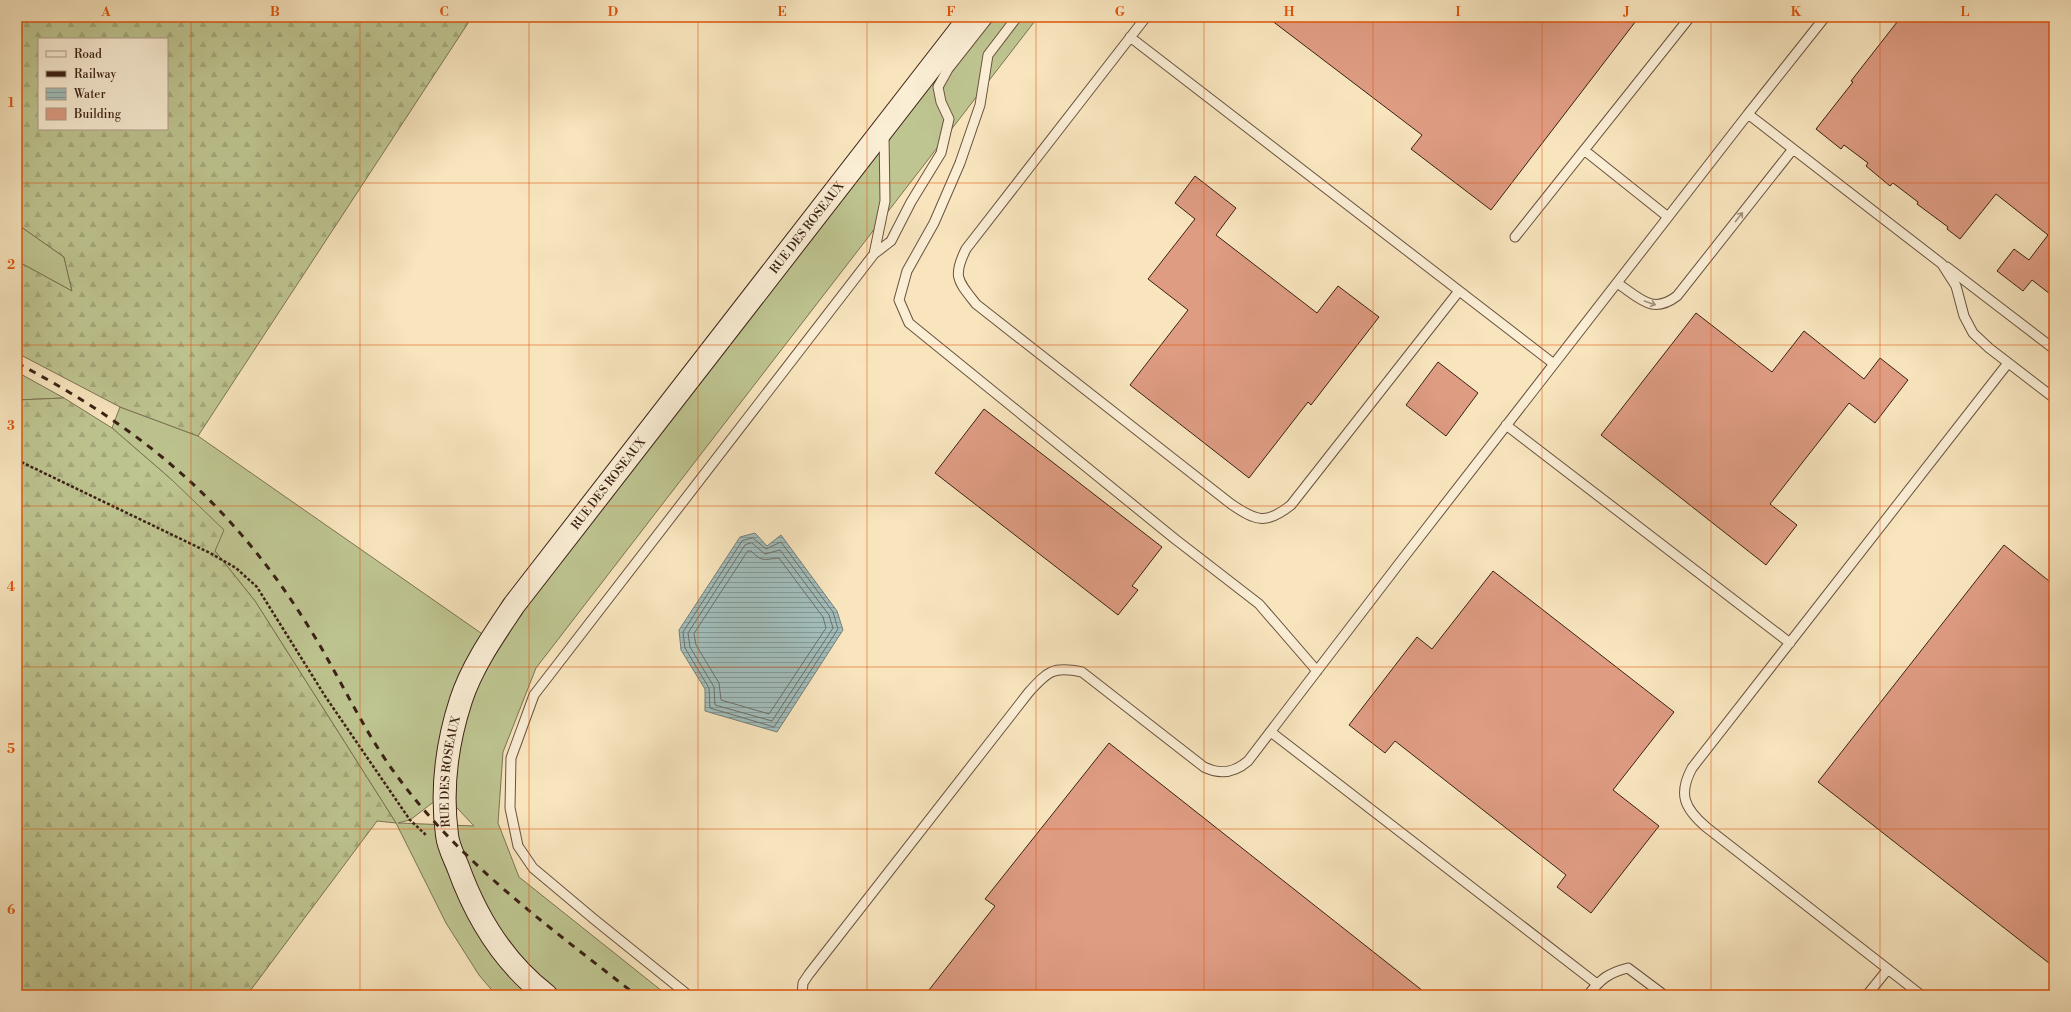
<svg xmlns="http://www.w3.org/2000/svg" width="2071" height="1012" font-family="'Libre Bodoni',serif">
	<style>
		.grass { fill: #bec591; stroke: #7c7353; fill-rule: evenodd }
		.forest { fill: url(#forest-firs); stroke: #7c7353; fill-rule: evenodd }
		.water { fill: url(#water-rules); stroke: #787f79 }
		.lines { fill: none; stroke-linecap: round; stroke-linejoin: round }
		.shore { stroke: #6e6f68; stroke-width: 1 }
		.building { fill: #de9c83; stroke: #3b2115 }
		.lane-casing { stroke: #6a523f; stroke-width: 11 }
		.secondary-casing { stroke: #3b2115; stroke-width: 24 }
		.path { stroke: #3b2115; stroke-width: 2.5; stroke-dasharray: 3 2; stroke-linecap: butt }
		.lane { stroke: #faeed5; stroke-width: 9 }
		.secondary { stroke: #faeed5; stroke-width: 22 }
		.rail { stroke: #3b2115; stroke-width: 3; stroke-dasharray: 7 7; stroke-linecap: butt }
		.oneway { stroke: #a4927f }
		.grid { fill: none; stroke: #df560c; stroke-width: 1; stroke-opacity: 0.55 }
		.labels { text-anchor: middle; stroke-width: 3.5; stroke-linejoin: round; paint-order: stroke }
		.street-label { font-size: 12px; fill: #3b2115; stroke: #faeed5 }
		.neatline { fill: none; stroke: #df560c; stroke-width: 1.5 }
		.grid-label { font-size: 13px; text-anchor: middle; font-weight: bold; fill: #df560c }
	</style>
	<defs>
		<pattern id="forest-firs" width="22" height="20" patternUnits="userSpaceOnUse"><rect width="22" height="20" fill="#bec591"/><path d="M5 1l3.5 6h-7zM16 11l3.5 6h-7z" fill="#a4a97c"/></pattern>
		<pattern id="water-rules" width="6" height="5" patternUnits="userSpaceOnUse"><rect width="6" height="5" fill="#a1bdbb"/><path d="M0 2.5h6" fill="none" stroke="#849997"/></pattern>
	</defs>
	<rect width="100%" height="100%" fill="#f8e5be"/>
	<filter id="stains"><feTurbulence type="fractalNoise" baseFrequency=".005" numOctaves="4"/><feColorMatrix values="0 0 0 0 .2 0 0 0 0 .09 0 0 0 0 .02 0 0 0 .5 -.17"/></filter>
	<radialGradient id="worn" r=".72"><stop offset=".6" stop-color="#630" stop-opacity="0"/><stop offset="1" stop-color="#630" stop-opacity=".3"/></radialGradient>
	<!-- grass -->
	<path class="grass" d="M970 17H1038L536 668 503 752 498 823 519 877 667 995H496L479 975 446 923 396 823 255 601 215 551 172 480 112 428 120 407 198 436 491 640ZM444 794 474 826 398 823 410 820Z
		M17 224 64 257 72 291 17 261Z
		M17 372 64 398 17 400Z"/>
	<!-- forest -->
	<path class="forest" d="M17 17H472L198 436 120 407 17 353V261L72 291 64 257 17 224ZM39 39H167V129H39Z
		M64 398 112 428 172 480 224 530 215 551 255 601 396 823 377 821 247 995H17V400Z"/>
	<!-- water -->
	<path class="water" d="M755 533 767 546 781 535 837 611 843 630 777 732 705 711V689L681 650 679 630 740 537Z"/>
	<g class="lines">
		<!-- shore -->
		<path class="shore" d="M753 538 766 549 781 542 833 612 838 629 774 727 710 708 709 688 685 648 683 632 742 541Z
			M752 543 765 554 780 550 829 615 833 628 772 721 715 705 714 687 690 647 688 633 745 545Z
			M748 551H751C763 563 765 559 779 558L823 617 826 628 769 714 721 700 719 683 696 645 694 634Z"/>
	</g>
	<!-- building -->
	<path class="building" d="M1267 17H1639L1491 210 1411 149 1422 135Z
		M1901 17H2054V297L2032 280 2023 291 1997 271 2014 249 2029 260 2048 235 1996 194 1960 239 1947 229 1948 227 1917 204 1918 202 1893 183 1890 186 1866 166 1868 163 1844 145 1841 149 1816 129 1853 82 1851 81Z
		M1195 176 1236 208 1216 235 1317 313 1338 286 1379 317 1311 405 1308 402 1249 478 1130 385 1188 310 1148 279 1195 219 1175 203Z
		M1696 313 1772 372 1804 331 1864 379 1880 358 1908 380 1875 423 1849 403 1770 504 1797 525 1766 565 1601 435Z
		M1438 362 1478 393 1446 436 1406 405Z
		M984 409 1162 547 1132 586 1138 590 1118 615 935 473Z
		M2004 545 2054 585V967L1818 782Z
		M1493 571 1674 712 1613 790 1659 826 1591 913 1557 887 1566 875 1395 741 1385 753 1349 725 1417 637 1432 649Z
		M1109 743 1428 995H925L995 906 985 899Z"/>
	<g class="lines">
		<!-- lane casing -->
		<g class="lane-casing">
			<path id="lane" d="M1017 17 988 55 980 105 960 163 934 223 907 271 899 300 909 323 1175 539 1259 604 1317 671
				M1146 17 966 249C952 277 958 281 976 304L1231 504C1256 521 1266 525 1291 505L1459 291
				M1825 17 1748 114 1942 264 1956 286 1964 316 1973 333 1989 348 2054 398
				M1130 37 1554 364
				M1584 150 1668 217
				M1515 237 1690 17
				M874 254 891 241 911 202 941 153 949 119 941 102 938 87 948 69 989 17
				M1947 267 2054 349
				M1617 283C1640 298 1652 315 1677 296L1793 149
				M1506 425 1790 643
				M1271 732 1597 984
				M688 995 595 920 533 868 518 846 510 808 511 758 534 695 874 254 885 201 884 134
				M802 995 803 983 809 974 1029 692C1048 671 1053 666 1082 672L1204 767C1220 775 1234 773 1248 761L1401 561 1748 114
				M1588 995C1601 979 1608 973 1628 968L1664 995
				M1867 995 1888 969
				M1921 995 1706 827C1684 808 1678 794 1692 768L2008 363"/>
		</g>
		<!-- secondary casing -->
		<g class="secondary-casing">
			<g id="secondary">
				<path id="s1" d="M546 995C503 962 476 917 458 867 454 857 448 846 447 835 441 790 447 743 461 700 472 666 494 635 514 605L970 17"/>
			</g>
		</g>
		<!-- path -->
		<path class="path" d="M17 460 210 553 236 568 257 587 325 696 410 820 426 835"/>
		<!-- lane -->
		<use href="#lane" class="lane"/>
		<!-- secondary -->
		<use href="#secondary" class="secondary"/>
		<!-- rail -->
		<path class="rail" d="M17 363C146 431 233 505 310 629 341 679 364 733 400 780 464 866 552 929 636 995"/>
	</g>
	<!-- one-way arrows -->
	<defs><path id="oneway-shaft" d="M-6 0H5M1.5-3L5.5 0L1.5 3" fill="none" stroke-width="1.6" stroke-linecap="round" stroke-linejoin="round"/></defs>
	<g class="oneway">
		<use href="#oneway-shaft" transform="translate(1739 217) rotate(-52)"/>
		<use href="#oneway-shaft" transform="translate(1650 303) rotate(19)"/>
	</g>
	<!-- grid -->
	<path class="grid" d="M191 17V995M360 17V995M529 17V995M698 17V995M867 17V995M1036 17V995M1204 17V995M1373 17V995M1542 17V995M1711 17V995M1880 17V995M17 183H2054M17 345H2054M17 506H2054M17 667H2054M17 829H2054"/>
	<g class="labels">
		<!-- street labels -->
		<g class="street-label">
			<text dy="4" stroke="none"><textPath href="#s1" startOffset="915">RUE DES ROSEAUX</textPath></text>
			<text dy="4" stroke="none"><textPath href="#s1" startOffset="591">RUE DES ROSEAUX</textPath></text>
			<text dy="4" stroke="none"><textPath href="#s1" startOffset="255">RUE DES ROSEAUX</textPath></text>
		</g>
	</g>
	<!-- margin -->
	<rect width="2071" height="1012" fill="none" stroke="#f8e5be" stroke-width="44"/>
	<!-- legend -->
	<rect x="38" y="38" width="130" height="92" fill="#faeed5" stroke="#ae9c88"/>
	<rect x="46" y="51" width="20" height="6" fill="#faeed5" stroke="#ae9c88"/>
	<text x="74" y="58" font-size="12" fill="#3b2115">Road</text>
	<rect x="46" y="71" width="20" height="6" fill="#3b2115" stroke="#ae9c88"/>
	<text x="74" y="78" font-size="12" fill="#3b2115">Railway</text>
	<rect x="46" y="88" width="20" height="12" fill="url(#water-rules)" stroke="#ae9c88"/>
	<text x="74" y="98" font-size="12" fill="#3b2115">Water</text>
	<rect x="46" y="108" width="20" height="12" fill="#de9c83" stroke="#ae9c88"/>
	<text x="74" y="118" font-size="12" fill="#3b2115">Building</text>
	<rect x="22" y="22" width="2027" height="968" class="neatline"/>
	<g class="grid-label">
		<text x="106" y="16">A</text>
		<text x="275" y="16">B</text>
		<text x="444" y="16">C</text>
		<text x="613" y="16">D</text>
		<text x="782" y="16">E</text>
		<text x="951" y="16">F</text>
		<text x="1120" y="16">G</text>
		<text x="1289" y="16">H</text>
		<text x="1458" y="16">I</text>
		<text x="1627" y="16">J</text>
		<text x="1796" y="16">K</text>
		<text x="1965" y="16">L</text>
		<text x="11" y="107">1</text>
		<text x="11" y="269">2</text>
		<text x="11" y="430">3</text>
		<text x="11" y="591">4</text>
		<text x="11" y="753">5</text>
		<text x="11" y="914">6</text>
	</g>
	<rect width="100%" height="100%" filter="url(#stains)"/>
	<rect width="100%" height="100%" fill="url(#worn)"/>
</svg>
